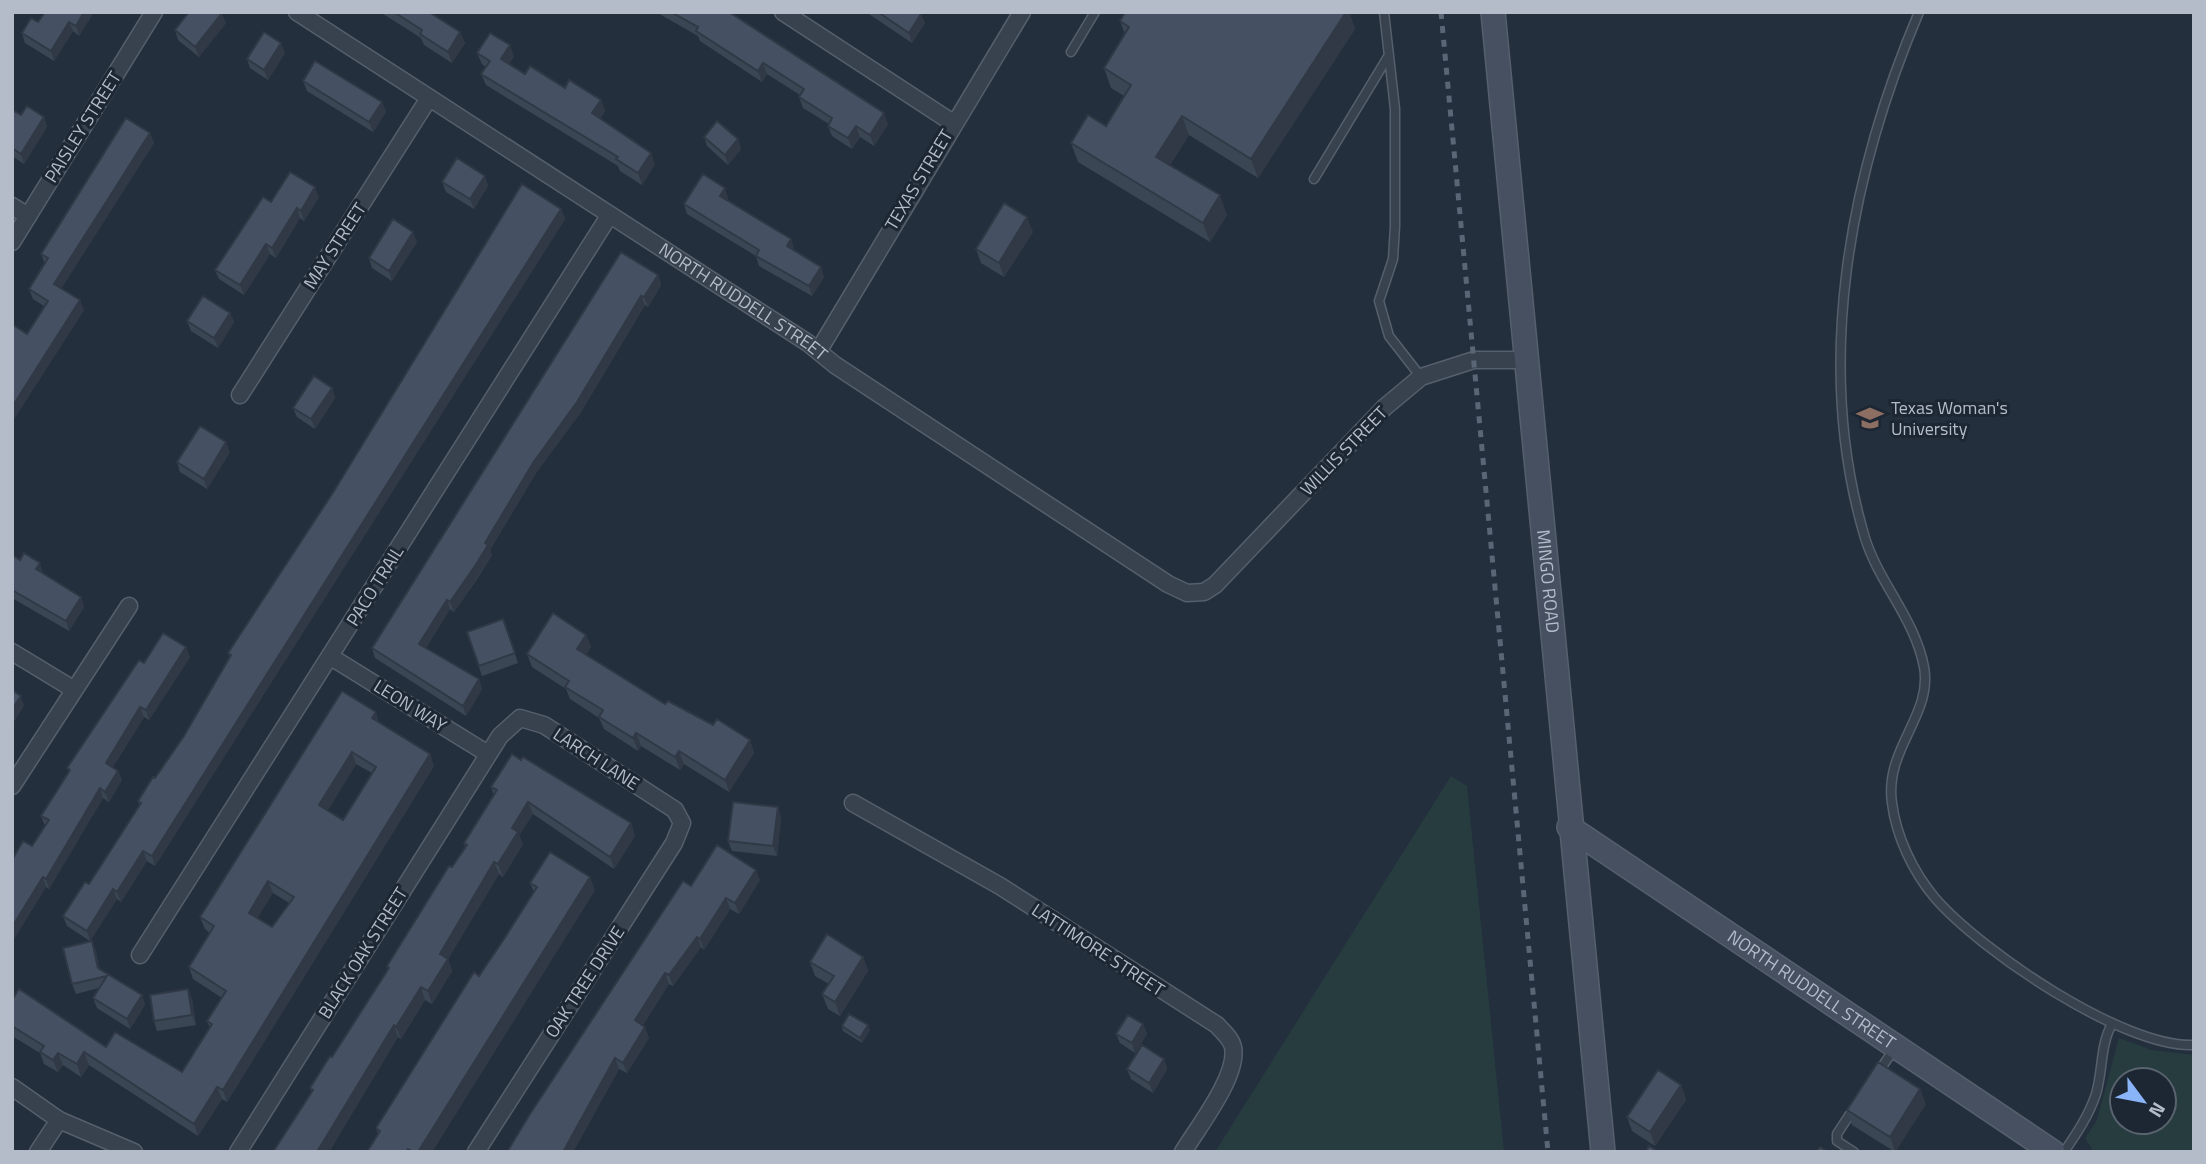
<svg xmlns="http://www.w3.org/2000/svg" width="2206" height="1164" font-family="'Titillium Web',sans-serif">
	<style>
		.green { fill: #263c3f; fill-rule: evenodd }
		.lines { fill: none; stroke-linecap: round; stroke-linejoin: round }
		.lane-casing { stroke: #565f6c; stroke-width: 11 }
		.street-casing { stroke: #565f6c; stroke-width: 19 }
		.secondary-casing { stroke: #565f6c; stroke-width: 26 }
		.lane { stroke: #38414e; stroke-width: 8 }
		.street { stroke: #38414e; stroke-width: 16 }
		.secondary { stroke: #465061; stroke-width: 23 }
		.rail { stroke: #5a6575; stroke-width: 5; stroke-dasharray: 7 7; stroke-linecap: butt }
		.wall { fill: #3b4654; fill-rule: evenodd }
		.shaded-wall { fill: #303945 }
		.building { fill: #455162; stroke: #303945; stroke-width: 2; fill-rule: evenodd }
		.labels { text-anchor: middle; stroke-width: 6; stroke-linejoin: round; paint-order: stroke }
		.street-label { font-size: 18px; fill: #b4bcc9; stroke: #1d2633 }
		.poi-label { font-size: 18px; fill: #b4bcc9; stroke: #1d2633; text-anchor: start }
	</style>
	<rect width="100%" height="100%" fill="#242f3e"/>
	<!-- green -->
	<path class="green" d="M1451 776 1467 786 1504 1152H1215Z
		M2119 1038 2152 1050 2194 1055V1152H2094L2085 1138 2097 1120ZM2122 1080H2164V1122H2122Z"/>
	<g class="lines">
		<!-- lane casing -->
		<g class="lane-casing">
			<path id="lane" d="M1384 12 1395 109V226L1393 259 1379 301 1389 336 1421 377
				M1919 12C1850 175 1813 364 1865 538 1879 583 1915 619 1924 667 1933 715 1884 749 1892 803 1896 836 1913 872 1935 898 1980 950 2123 1048 2194 1045
				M1071 52 1095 12
				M1314 179 1389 55
				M1877 1074 1895 1048
				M1854 1108 1837 1134V1141L1854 1152
				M2064 1152C2077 1133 2089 1115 2096 1094 2103 1071 2100 1045 2112 1024"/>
		</g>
		<!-- street casing -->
		<g class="street-casing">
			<g id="street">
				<path id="s1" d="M297 12 808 343 835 365 1168 584 1187 593 1204 592 1215 585 1385 407 1421 377 1474 360H1528"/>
				<path d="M783 12 953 123"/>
				<path d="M12 206 28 216"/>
				<path d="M12 242 154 12"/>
				<path d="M819 350 1022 12"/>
				<path d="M240 395 429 98"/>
				<path d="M12 652 73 689"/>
				<path d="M331 657 488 754"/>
				<path d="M12 786 129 606"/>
				<path d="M853 803 1000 886 1217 1025C1223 1032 1231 1038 1233 1047 1239 1075 1198 1127 1183 1152"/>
				<path d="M140 955 609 216"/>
				<path d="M12 1087 59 1120 134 1152"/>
				<path d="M38 1152 59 1120"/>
				<path d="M238 1152 500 736 520 718 544 725 675 810 682 823 674 843 476 1152"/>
			</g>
		</g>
		<!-- secondary casing -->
		<g class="secondary-casing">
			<g id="secondary">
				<path id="s2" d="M1493 12 1603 1152"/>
				<path id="s3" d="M1569 827 2053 1152"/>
			</g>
		</g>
		<!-- lane -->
		<use href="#lane" class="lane"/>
		<!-- street -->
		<use href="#street" class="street"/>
		<!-- secondary -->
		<use href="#secondary" class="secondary"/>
		<!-- rail -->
		<path class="rail" d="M1441 12 1548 1152"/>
	</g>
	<!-- wall -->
	<path class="wall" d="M94 12 79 36 73 31 54 61 25 43 22 33 38 22Z
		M380 12H429L460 32 465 43 452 63 424 45 421 38Z
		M656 12H729L888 124 874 146 860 137 852 149 832 136 828 126 829 124 803 108 799 97 800 95 767 74 762 82 700 41 698 36Z
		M866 12H919L925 23 912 43Z
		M1349 12 1355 29 1258 178 1189 135 1170 165 1227 215 1210 242 1078 162 1071 143 1106 126 1124 96 1111 88 1104 68 1125 34 1120 21Z
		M226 23 199 57 178 40 175 30Z
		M285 53 268 80 250 68 247 59Z
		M477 53 514 56 509 64 525 74 601 100 605 111 600 119 655 164 642 185 620 171 618 166 486 85 481 74 486 67 482 64Z
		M303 81 382 102 386 112 373 132 307 91Z
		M12 110 21 115 44 117 47 127 24 164 12 156Z
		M150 133 154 143 61 288 84 310 12 422V324L27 334 44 306 33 299 29 289 45 264 41 254Z
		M704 137 738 139 741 149 728 165 707 146Z
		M485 176 488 186 474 209 446 192 442 182Z
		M319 197 304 221 300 218 276 258 270 254 244 295 219 279 215 270 271 202Z
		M728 198 727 201 791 239 794 249V250L824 277 812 296 759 266 756 256 687 214 684 204Z
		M561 209 565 219 155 866 147 861 121 902 117 899 90 941 67 926 63 916 89 884 140 806 138 801 155 778 184 736 230 658 228 653Z
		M1033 232 1004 277 981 263 976 249Z
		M417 242 392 281 372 268 369 258Z
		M658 275 661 285 648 307 645 305 581 412 536 473 490 550 492 555 479 576 454 612 450 609 426 648 479 679 482 689 466 716 375 658 372 648Z
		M230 313 234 322 218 348 191 331 187 321Z
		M332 388 335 398 315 429 297 417 293 408Z
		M230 452 207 489 180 472 177 462Z
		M12 555 81 597 84 607 69 631 12 598Z
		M503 619 518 663 482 676 467 632Z
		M586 635 591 647 586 655 665 704 750 740 754 753 729 792 684 764 680 770 641 746 638 751 604 729 599 718 570 699 566 689 532 667 527 654Z
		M190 657 149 720 144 717 113 767 118 771 122 780 109 802 103 798 49 889 46 887 12 942 32 846 45 826 41 816 69 772 67 768 144 663Z
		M379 723 434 766 227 1102 222 1099 198 1136 89 1065 81 1077 63 1065 58 1072 44 1064 40 1053 12 1036V1000L106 1047 182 1072 210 1028 207 1021 222 998 193 979 189 967 210 933 205 929 200 917ZM356 764 372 773 343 820 328 810ZM273 893 289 903 272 927 257 918Z
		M491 787 631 823 635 836 614 869 533 814 519 835 523 844 503 877 499 874 448 959 452 971 432 1004 425 1000 401 1039 398 1037 329 1152H273L312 1093 310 1088 332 1057 388 969 387 966 465 847 464 843 494 795Z
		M781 817 777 856 732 851 728 841Z
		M760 880 739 914 730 909 704 950 701 947 673 986 669 984 643 1025 649 1038 627 1073 619 1069 573 1152 691 886Z
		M530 883 595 890 432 1152H367L378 1134 376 1128 504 939 534 892Z
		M92 941 100 969 142 995 145 1005 130 1029 97 1008 93 998 99 988 76 994 72 984Z
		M863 957 868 971 840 1016 828 1009 822 994 829 984 815 976 810 962Z
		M192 999 196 1025 157 1031 154 1021Z
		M1143 1024 1147 1034 1135 1053 1120 1043 1116 1034Z
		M842 1026 870 1030 862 1043 843 1031Z
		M1164 1059 1167 1069 1153 1093 1131 1079 1127 1069Z
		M1681 1085 1686 1100 1655 1146 1632 1131 1627 1117Z
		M1926 1104 1895 1152 1852 1125 1847 1110Z"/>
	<!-- shaded-wall -->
	<path class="shaded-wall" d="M84 12H94L79 36 76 26Z
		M1346 12H1349L1355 29 1258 178 1251 159Z
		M222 13 226 23 199 57 195 47Z
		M921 14 925 23 912 43 909 33Z
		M69 22 73 31 54 61 51 51Z
		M460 32 465 43 452 63 448 52Z
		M281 43 285 53 268 80 264 70Z
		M510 45 514 56 505 70 501 59Z
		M763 63 767 74 762 82 758 71Z
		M601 100 605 111 596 125 592 113Z
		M382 102 386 112 373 132 369 122Z
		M884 113 888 124 874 146 870 135Z
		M1182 116 1189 135 1163 176 1156 157Z
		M44 117 47 127 24 164 21 154Z
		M856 126 860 137 852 149 848 138Z
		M150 133 154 143 58 294 54 284Z
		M738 139 741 149 728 165 725 155Z
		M651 153 655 164 642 185 638 173Z
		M485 176 488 186 474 209 470 199Z
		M315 187 319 197 304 221 301 211Z
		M725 188 728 198 723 206 720 196Z
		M1220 195 1227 215 1210 242 1203 223Z
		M297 208 300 218 276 258 272 248Z
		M561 209 565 219 155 866 152 856Z
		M1027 217 1033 232 1004 277 999 263Z
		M413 232 417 242 392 281 389 271Z
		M791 239 794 249 790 256 787 246Z
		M266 244 270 254 244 295 240 285Z
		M821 267 824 277 812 296 809 286Z
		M658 275 661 285 648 307 644 297Z
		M641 296 645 305 581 412 536 473 490 550 492 555 454 612 450 602 485 543 533 463Z
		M80 300 84 310 12 422V407Z
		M230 313 234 322 218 348 214 338Z
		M332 388 335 398 315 429 311 419Z
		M226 442 230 452 207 489 204 479Z
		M40 563 43 573 36 569Z
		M81 597 84 607 69 631 66 621Z
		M447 600 450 609 423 653 419 644Z
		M586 635 591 647 582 662 577 649Z
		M186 647 190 657 149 720 146 710Z
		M479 679 482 689 466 716 463 706Z
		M21 696 24 706 12 725V709Z
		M140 707 144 717 109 773 106 763Z
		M376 712 380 725 372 718Z
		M636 733 641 746 638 751 633 738Z
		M750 740 754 753 729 792 725 780Z
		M679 751 684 764 680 770 675 757Z
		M352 752 356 764 324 817 319 805Z
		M430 754 434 766 227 1102 223 1090Z
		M118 771 122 780 109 802 105 792Z
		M100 788 103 798 49 889 46 879Z
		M528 802 533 814 519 835 523 844 503 877 498 864 512 828Z
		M778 807 781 817 777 856 773 846Z
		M631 823 635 836 614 869 610 857Z
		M143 851 147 861 121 902 117 892Z
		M494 862 499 874 448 959 452 971 432 1004 428 991 440 954Z
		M756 870 760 880 739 914 735 903Z
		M43 877 46 887 12 942V927Z
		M590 877 595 890 432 1152H418Z
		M268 881 273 893 253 925 249 913Z
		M113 889 117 899 90 941 87 931Z
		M726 898 730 909 704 950 700 939Z
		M697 937 701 947 673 986 669 975Z
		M92 941 96 951 102 978 98 968Z
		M863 957 868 971 840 1016 835 1002Z
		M665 973 669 984 639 1031 635 1020Z
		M421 987 425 1000 401 1039 396 1027Z
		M188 989 192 999 196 1025 192 1015Z
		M142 995 145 1005 130 1029 127 1019Z
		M1143 1024 1147 1034 1135 1053 1132 1043Z
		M394 1025 398 1037 329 1152H317Z
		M868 1025 870 1030 862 1043 860 1038Z
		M645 1027 649 1038 627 1073 623 1063Z
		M84 1052 89 1065 81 1077 77 1064Z
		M58 1053 63 1065 58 1072 53 1060Z
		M615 1058 619 1069 573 1152H563Z
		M1164 1059 1167 1069 1153 1093 1149 1083Z
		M1681 1085 1686 1100 1655 1146 1650 1132Z
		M217 1087 222 1099 198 1136 194 1124Z
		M1920 1089 1926 1104 1895 1152 1890 1137Z"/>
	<!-- building -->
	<path class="building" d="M45 12H84L76 26 69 22 51 51 22 33 31 18 38 22Z
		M189 12H221L222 13 195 47 175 30Z
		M394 12H429L460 32 448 52 420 34 422 30Z
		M671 12H729L884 113 870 135 856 126 848 138 828 126 832 118 799 97 804 89 763 63 758 71 696 31 698 27Z
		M878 12H919L921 14 909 33Z
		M1125 12H1346L1251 159 1182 116 1156 157 1220 195 1203 223 1071 143 1088 115 1106 126 1131 85 1104 68 1129 27 1120 21Z
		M264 32 281 43 264 70 247 59Z
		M490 33 510 45 501 59 525 74 530 66 565 88 569 80 601 100 592 113 651 153 638 173 616 159 618 157 481 74 490 61 477 53Z
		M315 61 382 102 369 122 303 81Z
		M27 106 44 117 21 154 12 148V110L21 115Z
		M126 118 150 133 54 284 80 300 12 407V324L27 334 48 301 29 289 48 258 41 254Z
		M717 121 738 139 725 155 704 137Z
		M457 158 485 176 470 199 442 182Z
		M290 172 315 187 301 211 297 208 272 248 266 244 240 285 215 270 263 197 271 202Z
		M703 174 725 188 720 196 791 239 787 246 821 267 809 286 756 256 759 250 684 204Z
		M522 184 561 209 152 856 143 851 117 892 113 889 87 931 63 916 85 882 89 884 141 803 138 801 153 777 155 778 184 736 231 655 228 653 334 491Z
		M1004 203 1027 217 999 263 976 249Z
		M393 219 413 232 389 271 369 258Z
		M621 252 658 275 644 297 641 296 577 402 533 463 485 543 488 545 475 566 450 602 447 600 419 644 479 679 463 706 372 648Z
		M203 296 230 313 214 338 187 321Z
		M314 376 332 388 311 419 293 408Z
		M200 426 226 442 204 479 177 462Z
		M24 553 40 563 36 569 81 597 66 621 12 590V555L20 560Z
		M553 613 586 635 577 649 665 704 668 701 713 725 717 719 750 740 725 780 679 751 675 757 636 733 633 738 599 717 603 710 565 687 569 681 527 654Z
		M503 619 515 653 479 666 467 632Z
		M163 633 186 647 146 710 140 707 106 763 118 771 105 792 100 788 46 879 43 877 12 927V860L23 841 32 846 49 820 41 816 70 770 67 768 139 660 144 663Z
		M12 690 21 696 12 709Z
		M342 691 376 712 372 718 430 754 223 1090 217 1087 194 1124 84 1052 77 1064 58 1053 53 1060 40 1052 44 1046 12 1026V1000L19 989 106 1047 115 1032 182 1072 212 1024 207 1021 226 991 189 967 214 926 200 917ZM352 752 376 767 343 820 319 805ZM268 881 294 897 272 927 249 913Z
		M512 754 521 760 523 757 631 823 610 857 528 802 512 828 518 832 498 864 494 862 440 954 448 959 428 991 421 987 396 1027 394 1025 317 1152H273L313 1090 310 1088 330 1056 332 1057 389 968 387 966 449 866 452 867 467 845 464 843 497 790 491 787Z
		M733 802 778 807 773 846 728 841Z
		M717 845 756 870 735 903 726 898 700 939 697 937 669 975 665 973 635 1020 645 1027 623 1063 615 1058 563 1152H507L530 1114 683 881 691 886Z
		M550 852 590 877 418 1152H413L408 1149 406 1152H367L380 1131 376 1128 474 972 479 976 504 939 537 887 530 883Z
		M827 934 863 957 835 1002 822 994 834 976 810 962Z
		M92 941 98 968 142 995 127 1019 93 998 107 976 72 984 63 948Z
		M188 989 192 1015 154 1021 150 995Z
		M849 1014 868 1025 860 1038 842 1026Z
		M1128 1015 1143 1024 1132 1043 1116 1034Z
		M1142 1045 1164 1059 1149 1083 1127 1069Z
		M1878 1062 1920 1089 1890 1137 1847 1110Z
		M1658 1070 1681 1085 1650 1132 1627 1117Z
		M1649 1146 1659 1152H1646Z
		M1820 1147 1828 1152H1816Z"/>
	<!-- icons -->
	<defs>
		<g id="university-bare" transform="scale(2.1)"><path d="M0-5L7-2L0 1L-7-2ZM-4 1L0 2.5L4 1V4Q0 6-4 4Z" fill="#8d6e63" stroke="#1d2633" stroke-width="2.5" paint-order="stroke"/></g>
	</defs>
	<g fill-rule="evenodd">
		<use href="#university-bare" x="1870" y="418"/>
	</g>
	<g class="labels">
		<!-- street labels -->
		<g class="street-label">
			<text transform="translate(83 127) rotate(-58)" y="6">PAISLEY STREET</text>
			<text transform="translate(919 180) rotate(-59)" y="6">TEXAS STREET</text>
			<text transform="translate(335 246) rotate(-57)" y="6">MAY STREET</text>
			<text dy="6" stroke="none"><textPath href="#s1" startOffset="532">NORTH RUDDELL STREET</textPath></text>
			<text transform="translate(1344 451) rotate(-46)" y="6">WILLIS STREET</text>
			<text dy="6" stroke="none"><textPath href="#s2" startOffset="572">MINGO ROAD</textPath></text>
			<text transform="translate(375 586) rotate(-58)" y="6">PACO TRAIL</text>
			<text transform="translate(410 706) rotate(32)" y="6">LEON WAY</text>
			<text transform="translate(596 759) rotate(33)" y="6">LARCH LANE</text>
			<text transform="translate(1098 950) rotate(33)" y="6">LATTIMORE STREET</text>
			<text transform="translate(363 953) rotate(-58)" y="6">BLACK OAK STREET</text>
			<text transform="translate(585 982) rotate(-57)" y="6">OAK TREE DRIVE</text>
			<text dy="6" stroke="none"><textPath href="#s3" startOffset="292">NORTH RUDDELL STREET</textPath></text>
		</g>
		<!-- poi labels -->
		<g class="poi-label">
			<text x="1891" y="414">Texas Woman's<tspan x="1891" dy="21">University</tspan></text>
		</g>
	</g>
	<!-- border -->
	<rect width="2206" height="1164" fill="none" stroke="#b4bcc9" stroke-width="28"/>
	<!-- north arrow -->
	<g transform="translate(2143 1101) rotate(122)"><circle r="33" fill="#1d2633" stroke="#59626f" stroke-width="2"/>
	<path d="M0-5L12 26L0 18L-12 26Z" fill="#8ab4f8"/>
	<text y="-10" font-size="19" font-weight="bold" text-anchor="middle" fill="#b4bcc9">N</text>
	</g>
</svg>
